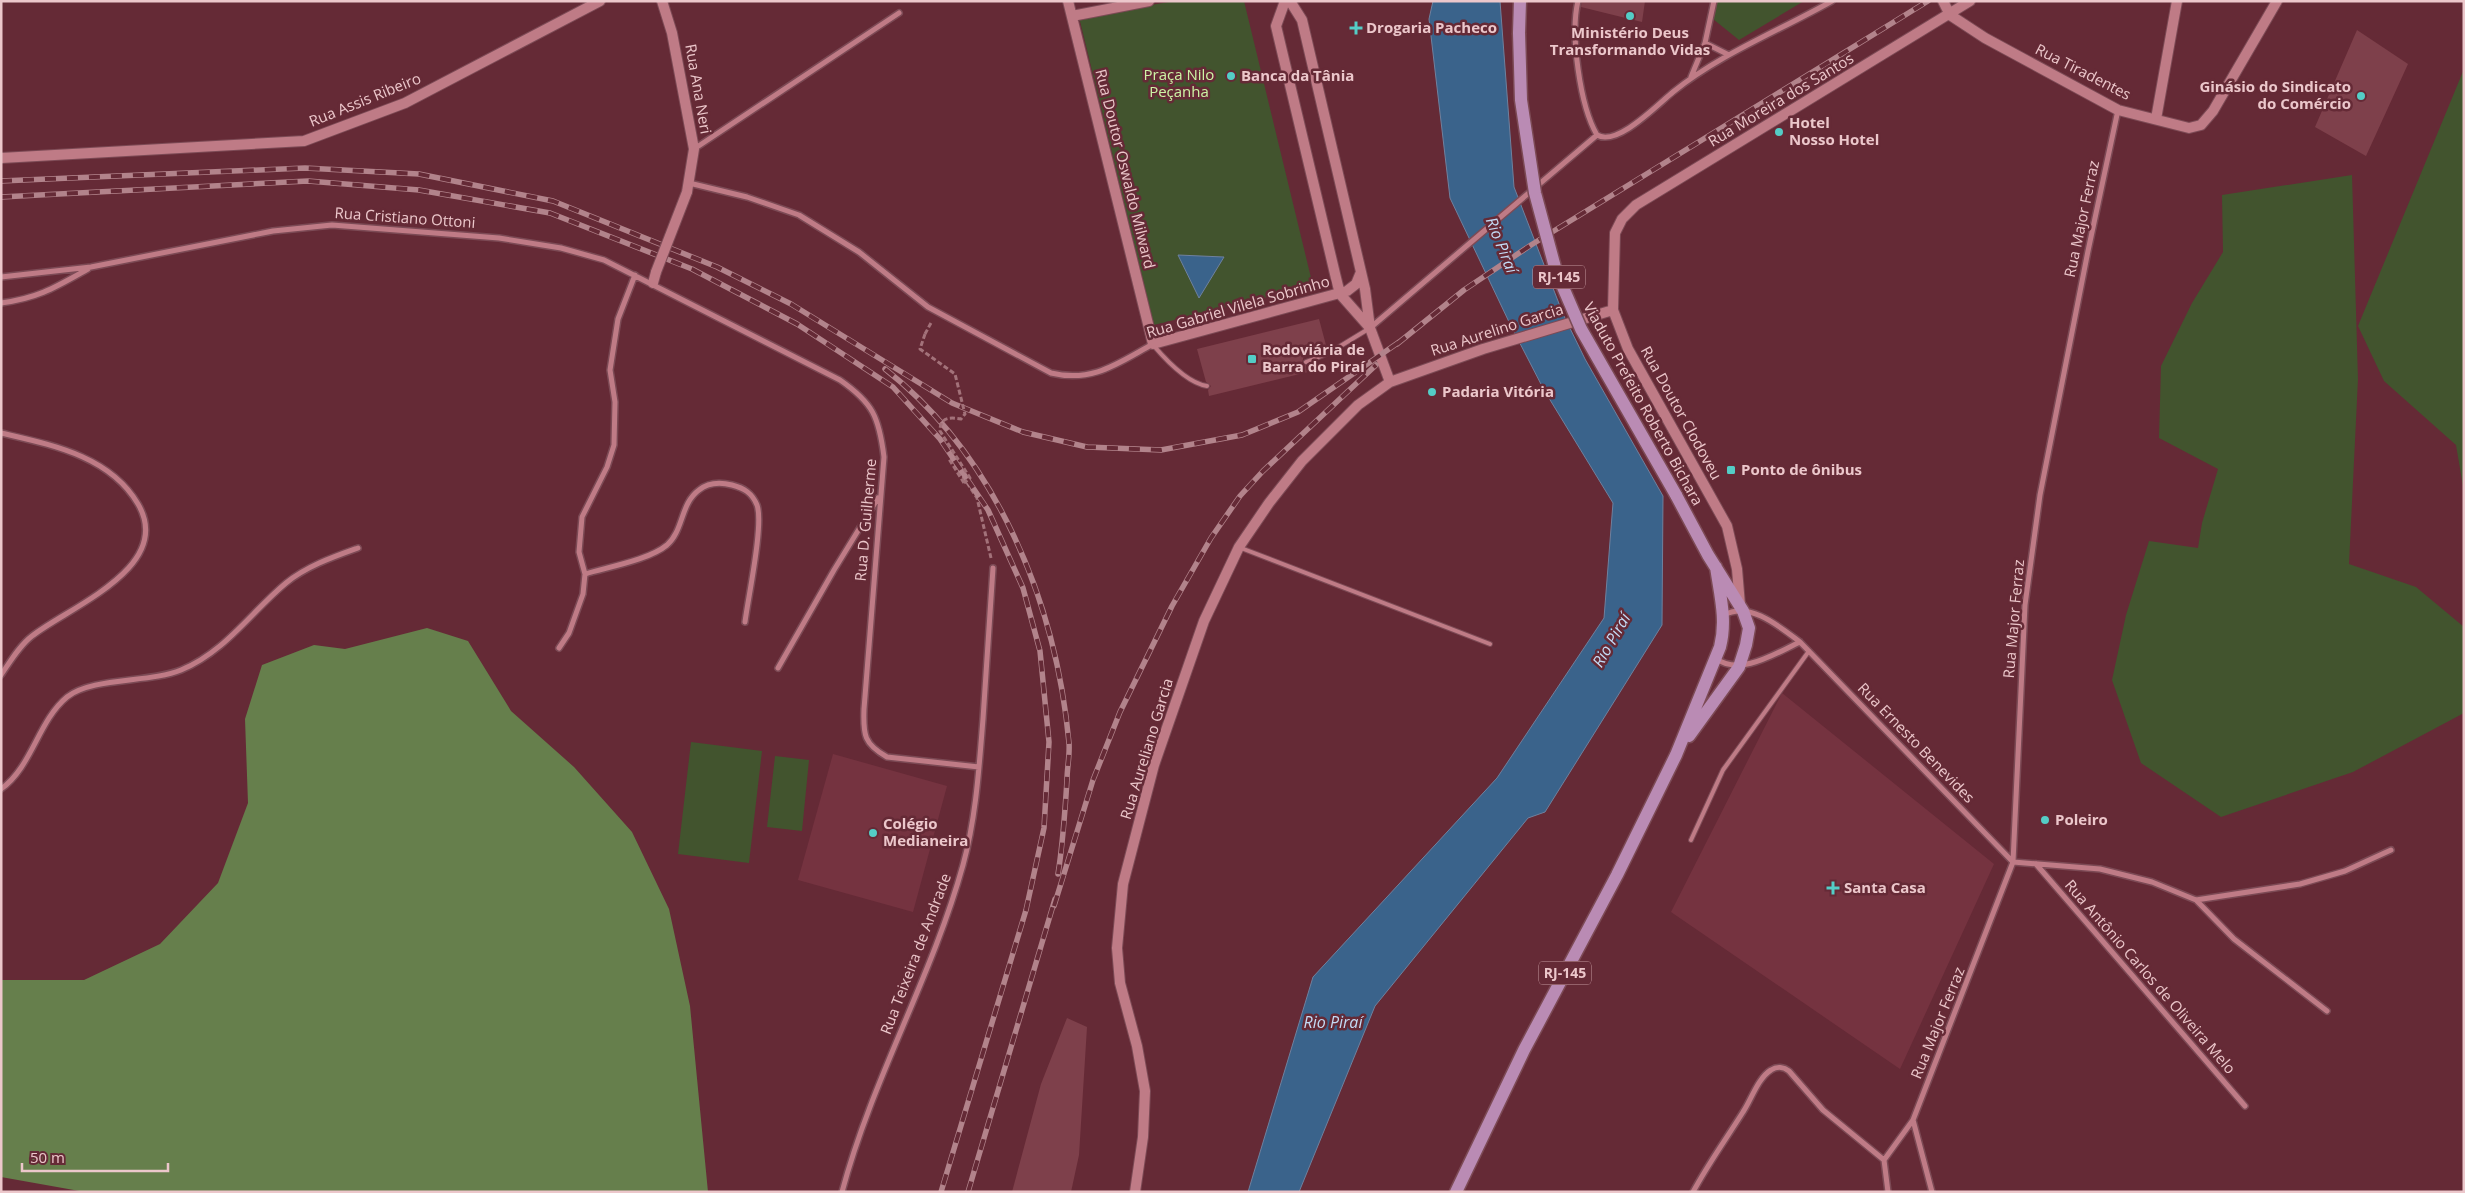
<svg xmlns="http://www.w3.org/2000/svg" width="2465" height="1193" font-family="'Open Sans',sans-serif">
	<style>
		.built { fill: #753340 }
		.green { fill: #42542e }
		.forest { fill: #667f4c }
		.water { fill: #3a638b; stroke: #6f819e }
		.building { fill: #7e404b }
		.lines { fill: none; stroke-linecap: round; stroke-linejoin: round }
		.lane-casing { stroke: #7c4a55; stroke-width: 6 }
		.street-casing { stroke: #7c4a55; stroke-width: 8 }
		.secondary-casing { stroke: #7c4a55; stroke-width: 12 }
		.primary-casing { stroke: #7c4a55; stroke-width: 15 }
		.path { stroke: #a3727a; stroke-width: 3; stroke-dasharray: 5 2.5; stroke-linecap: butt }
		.lane { stroke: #bf7b86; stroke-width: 4 }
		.street { stroke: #bf7b86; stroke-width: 5 }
		.secondary { stroke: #bf7b86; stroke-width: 10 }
		.primary { stroke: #ba8bb4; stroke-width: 12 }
		.rail-casing { stroke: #b2838b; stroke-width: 5.5 }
		.rail { stroke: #652a36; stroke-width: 4; stroke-dasharray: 11; stroke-linecap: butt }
		.secondary-bridge-casing { stroke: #7c4a55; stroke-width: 12; stroke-linecap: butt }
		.primary-bridge-casing { stroke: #7c4a55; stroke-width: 15; stroke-linecap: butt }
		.path-bridge { stroke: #a3727a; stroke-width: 3; stroke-dasharray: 5 2.5; stroke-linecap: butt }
		.secondary-bridge { stroke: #bf7b86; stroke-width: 10 }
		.primary-bridge { stroke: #ba8bb4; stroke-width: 12 }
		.poi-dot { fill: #54cdc6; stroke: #652a36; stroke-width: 2 }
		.labels { text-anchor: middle; stroke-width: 5; stroke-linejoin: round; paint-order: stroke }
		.shield { fill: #652a36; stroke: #c4989e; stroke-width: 1 }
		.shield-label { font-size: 14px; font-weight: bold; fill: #ecc7cb }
		.poi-label { font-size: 15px; font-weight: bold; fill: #ecc7cb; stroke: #652a36; text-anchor: start }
		.street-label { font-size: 15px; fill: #ecc7cb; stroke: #652a36 }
		.park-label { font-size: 15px; fill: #cdf4a5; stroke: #652a36 }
		.water-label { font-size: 16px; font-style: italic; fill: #c3dbf5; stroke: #652a36 }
	</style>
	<rect width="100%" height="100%" fill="#652a36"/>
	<!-- built -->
	<path class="built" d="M1782 693 1994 864 1900 1069 1671 912Z
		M833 754 947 786 913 912 798 880Z"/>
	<!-- green -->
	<path class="green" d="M1175 1H1244L1313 286 1154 325 1079 17Z
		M1717 1H1804L1739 40 1713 19Z
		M2464 69V492L2456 445 2384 381 2358 326Z
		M2352 175 2358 379 2349 564 2416 587 2464 627V713L2353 772 2221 817 2141 763 2112 680 2126 615 2149 541 2198 548 2202 523 2218 469 2159 438 2161 366 2192 303 2223 252 2222 195Z
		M691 742 762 751 749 863 678 854Z
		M775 756 809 760 802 831 767 827Z"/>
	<!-- forest -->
	<path class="forest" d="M427 628 468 641 511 711 574 767 632 832 669 909 690 1006 708 1192H85L1 1177V980H84L160 944 218 883 248 803 245 719 262 665 314 645 345 649Z"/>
	<!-- water -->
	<path class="water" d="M1433 1H1500L1514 187 1563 314 1585 359 1663 496 1662 625 1545 812 1528 818 1375 1006 1299 1192H1248L1313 977 1497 778 1604 618 1613 503 1544 390 1510 324 1450 198 1429 19Z
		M1178 255 1224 257 1199 298Z"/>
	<!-- building -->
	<path class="building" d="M1582 1H1645L1642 22 1581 7Z
		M2357 30 2408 64 2366 156 2315 127Z
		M1319 319 1327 349 1304 355 1302 363 1307 366 1308 372 1209 396 1208 390 1211 386 1206 382 1197 349Z
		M1067 1018 1087 1027 1079 1155 1071 1192H1012L1041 1084Z"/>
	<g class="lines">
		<!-- lane casing -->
		<g class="lane-casing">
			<path id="lane" d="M1154 346C1166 360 1187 383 1207 386
				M1306 362 1329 353 1370 328
				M1241 548 1490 644
				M1691 840 1723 770 1809 651"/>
		</g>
		<!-- street casing -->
		<g class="street-casing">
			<path id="street" d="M1578 1C1570 34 1580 106 1597 135 1617 147 1657 105 1673 92 1720 54 1779 31 1832 1
				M1705 43 1729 55
				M1691 77 1705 43 1714 1
				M694 149 899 13
				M689 183 747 197 799 215 859 252 928 307 1051 373C1093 383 1118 363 1153 344
				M1 277 91 267 273 231 332 225 499 238 561 248 604 260 840 380C873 403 879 417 884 457L864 709C863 735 864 744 887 757L979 767
				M1 303C39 298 56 287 88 269
				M1370 328 1597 135
				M1 433C52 445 110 456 138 504 175 567 69 607 32 636 19 646 10 662 1 675
				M585 574C608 567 649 560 667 545 684 530 680 504 699 490 709 482 720 482 732 485 744 488 752 493 757 505 764 524 748 598 745 622
				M1724 615C1750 601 1780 627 1800 642L2013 862
				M559 648 569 633 583 594 585 574 579 552 582 517 607 467 614 445 615 402 610 370 618 319 635 275
				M1715 658C1740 677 1776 653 1800 642
				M778 668 834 570 878 498
				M1 789C32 767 38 721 67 697 92 677 150 683 181 670 225 652 251 612 286 583 307 566 333 557 358 548
				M2013 862 2100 869 2152 882 2196 900 2300 884 2345 871 2391 850
				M2036 864 2245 1106
				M2196 900 2234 939 2327 1011
				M1913 1120 1932 1192
				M842 1192C872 1079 932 977 963 865 976 818 979 768 983 719 986 669 990 618 993 568
				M1693 1192C1708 1164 1726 1139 1743 1112 1751 1100 1758 1078 1771 1070 1777 1066 1784 1067 1789 1071L1823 1110 1884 1160
				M1888 1192 1884 1160 1913 1120 2013 862 2025 605 2040 495 2088 251 2118 110"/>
		</g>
		<!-- secondary casing -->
		<g class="secondary-casing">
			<path id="secondary" d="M662 1 672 33 694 149 687 192
				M1068 1 1153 344 1347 291 1356 284 1361 272
				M1285 1 1276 26 1336 278 1340 294 1370 328
				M1290 1 1302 20 1365 289 1370 328 1390 382
				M1943 1 1950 15 1985 38 2118 110 2189 128 2201 125 2213 111 2277 1
				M1072 16 1149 1
				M2156 119 2177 1
				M1 158 304 141 405 103 600 1
				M653 283 656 272
				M1740 605 1737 569 1727 526 1628 349 1613 310 1615 233 1622 219 1636 205 1970 1
				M1135 1192 1143 1137 1145 1091 1137 1046 1120 983 1117 948 1123 884 1154 765 1204 621 1239 547 1269 503 1302 461 1358 405 1390 382 1483 349 1613 310"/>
		</g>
		<!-- primary casing -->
		<g class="primary-casing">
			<path id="primary" d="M1519 33 1520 1
				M1676 495 1708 555 1743 611 1749 628 1746 645 1739 667 1689 736
				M1456 1192 1524 1050 1617 875 1676 755 1720 647C1727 620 1720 595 1716 567"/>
		</g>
		<!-- path -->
		<path class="path" d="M925 334 932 321
			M964 483 949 459 951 458 977 498 991 558"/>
		<!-- lane -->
		<use href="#lane" class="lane"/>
		<!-- street -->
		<use href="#street" class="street"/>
		<!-- secondary -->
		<use href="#secondary" class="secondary"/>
		<!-- primary -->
		<use href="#primary" class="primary"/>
		<!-- rail casing -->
		<g class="rail-casing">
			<path id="rail" d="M1 181 305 168 419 174 553 201 717 267 791 304 952 403 1023 432 1087 447 1161 450 1242 435 1298 412 1402 340
				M1 197 308 181 419 190 550 213 692 269 797 324 893 387 940 439 988 510 1023 588 1040 651 1049 742 1044 828 1026 910 941 1192
				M1397 344 1464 290 1531 245 1928 1
				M885 369C997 457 1056 603 1069 743 1070 755 1067 768 1067 780 1065 812 1063 843 1058 874
				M1054 906 1093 780 1120 712 1172 606 1211 538 1240 496 1263 471 1376 365
				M968 1192 1055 899"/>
		</g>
		<!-- rail -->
		<use href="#rail" class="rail"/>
		<!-- secondary-bridge casing -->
		<g class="secondary-bridge-casing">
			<path id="secondary-bridge" d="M656 272 687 192"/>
		</g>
		<!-- primary-bridge casing -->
		<g class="primary-bridge-casing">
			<path id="primary-bridge" d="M1519 33 1521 100 1535 193 1556 271 1581 329 1676 495"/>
		</g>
		<!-- path-bridge -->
		<path class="path-bridge" d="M925 334 920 349 955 374 965 414 961 419C950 417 940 417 940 431L970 478 964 483"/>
		<!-- secondary-bridge -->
		<use href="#secondary-bridge" class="secondary-bridge"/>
		<!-- primary-bridge -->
		<use href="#primary-bridge" class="primary-bridge"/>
	</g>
	<!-- markers -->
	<g class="poi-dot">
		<circle cx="1630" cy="16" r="5"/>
		<path d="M1353.5 20.5h5v5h5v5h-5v5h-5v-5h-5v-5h5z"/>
		<circle cx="1231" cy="76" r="5"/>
		<circle cx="2361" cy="96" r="5"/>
		<circle cx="1779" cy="132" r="5"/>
		<rect x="1247" y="354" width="10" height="10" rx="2.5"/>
		<circle cx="1432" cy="392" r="5"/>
		<rect x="1726" y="465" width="10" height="10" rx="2.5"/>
		<circle cx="2045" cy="820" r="5"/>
		<circle cx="873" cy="833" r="5"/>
		<path d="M1830.5 880.5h5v5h5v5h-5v5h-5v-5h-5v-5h5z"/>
	</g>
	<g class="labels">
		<!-- shield labels -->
		<g class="shield">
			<rect x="1533" y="265.5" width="52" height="23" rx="4"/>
			<rect x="1539" y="961.5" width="52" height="23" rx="4"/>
		</g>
		<g class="shield-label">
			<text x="1559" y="282">RJ-145</text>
			<text x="1565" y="978">RJ-145</text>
		</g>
		<!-- poi labels -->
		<g class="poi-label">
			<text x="1366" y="33">Drogaria Pacheco</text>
			<text x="1630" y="38" text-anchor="middle">Ministério Deus<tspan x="1630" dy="17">Transformando Vidas</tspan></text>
			<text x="1241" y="81">Banca da Tânia</text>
			<text x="2351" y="92" text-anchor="end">Ginásio do Sindicato<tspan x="2351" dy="17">do Comércio</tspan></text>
			<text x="1789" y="128">Hotel<tspan x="1789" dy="17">Nosso Hotel</tspan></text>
			<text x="1262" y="355">Rodoviária de<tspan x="1262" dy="17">Barra do Piraí</tspan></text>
			<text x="1442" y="397">Padaria Vitória</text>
			<text x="1741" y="475">Ponto de ônibus</text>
			<text x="2055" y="825">Poleiro</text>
			<text x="883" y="829">Colégio<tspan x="883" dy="17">Medianeira</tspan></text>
			<text x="1844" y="893">Santa Casa</text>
		</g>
		<!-- street labels -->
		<g class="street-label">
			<text transform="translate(2083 72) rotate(27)" y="5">Rua Tiradentes</text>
			<text transform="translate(698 89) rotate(80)" y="5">Rua Ana Neri</text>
			<text transform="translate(365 100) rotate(-22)" y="5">Rua Assis Ribeiro</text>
			<text transform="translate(1781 100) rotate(-31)" y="5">Rua Moreira dos Santos</text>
			<text transform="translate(1125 169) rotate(76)" y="5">Rua Doutor Oswaldo Milward</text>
			<text transform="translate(405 218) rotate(4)" y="5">Rua Cristiano Ottoni</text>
			<text transform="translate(2082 219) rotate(-78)" y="5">Rua Major Ferraz</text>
			<text transform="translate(1238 307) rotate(-16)" y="5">Rua Gabriel Vilela Sobrinho</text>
			<text transform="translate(1497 330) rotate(-18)" y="5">Rua Aurelino Garcia</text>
			<text transform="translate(1643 404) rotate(61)" y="5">Viaduto Prefeito Roberto Bichara</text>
			<text transform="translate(1681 413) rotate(61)" y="5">Rua Doutor Clodoveu</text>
			<text transform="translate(866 520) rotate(-85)" y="5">Rua D. Guilherme</text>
			<text transform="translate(2014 619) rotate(-85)" y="5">Rua Major Ferraz</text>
			<text transform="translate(1916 743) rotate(46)" y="5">Rua Ernesto Benevides</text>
			<text transform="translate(1147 749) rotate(-73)" y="5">Rua Aureliano Garcia</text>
			<text transform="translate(916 954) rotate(-69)" y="5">Rua Teixeira de Andrade</text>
			<text transform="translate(2150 977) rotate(49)" y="5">Rua Antônio Carlos de Oliveira Melo</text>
			<text transform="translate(1938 1023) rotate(-68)" y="5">Rua Major Ferraz</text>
		</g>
		<!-- park labels -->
		<g class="park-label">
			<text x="1179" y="80">Praça Nilo<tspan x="1179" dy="17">Peçanha</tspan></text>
		</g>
		<!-- water labels -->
		<g class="water-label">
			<text transform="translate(1502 245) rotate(68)" y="6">Rio Piraí</text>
			<text transform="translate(1611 640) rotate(-60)" y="6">Rio Piraí</text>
			<text x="1333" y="1028">Rio Piraí</text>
		</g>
	</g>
	<!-- border -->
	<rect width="2465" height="1193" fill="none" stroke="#ecc7cb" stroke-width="5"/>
	<!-- scale -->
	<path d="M22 1163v8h146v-8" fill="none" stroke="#ecc7cb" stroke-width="2.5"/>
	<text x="30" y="1163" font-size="15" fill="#ecc7cb" stroke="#652a36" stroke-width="4" paint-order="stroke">50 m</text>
</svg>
